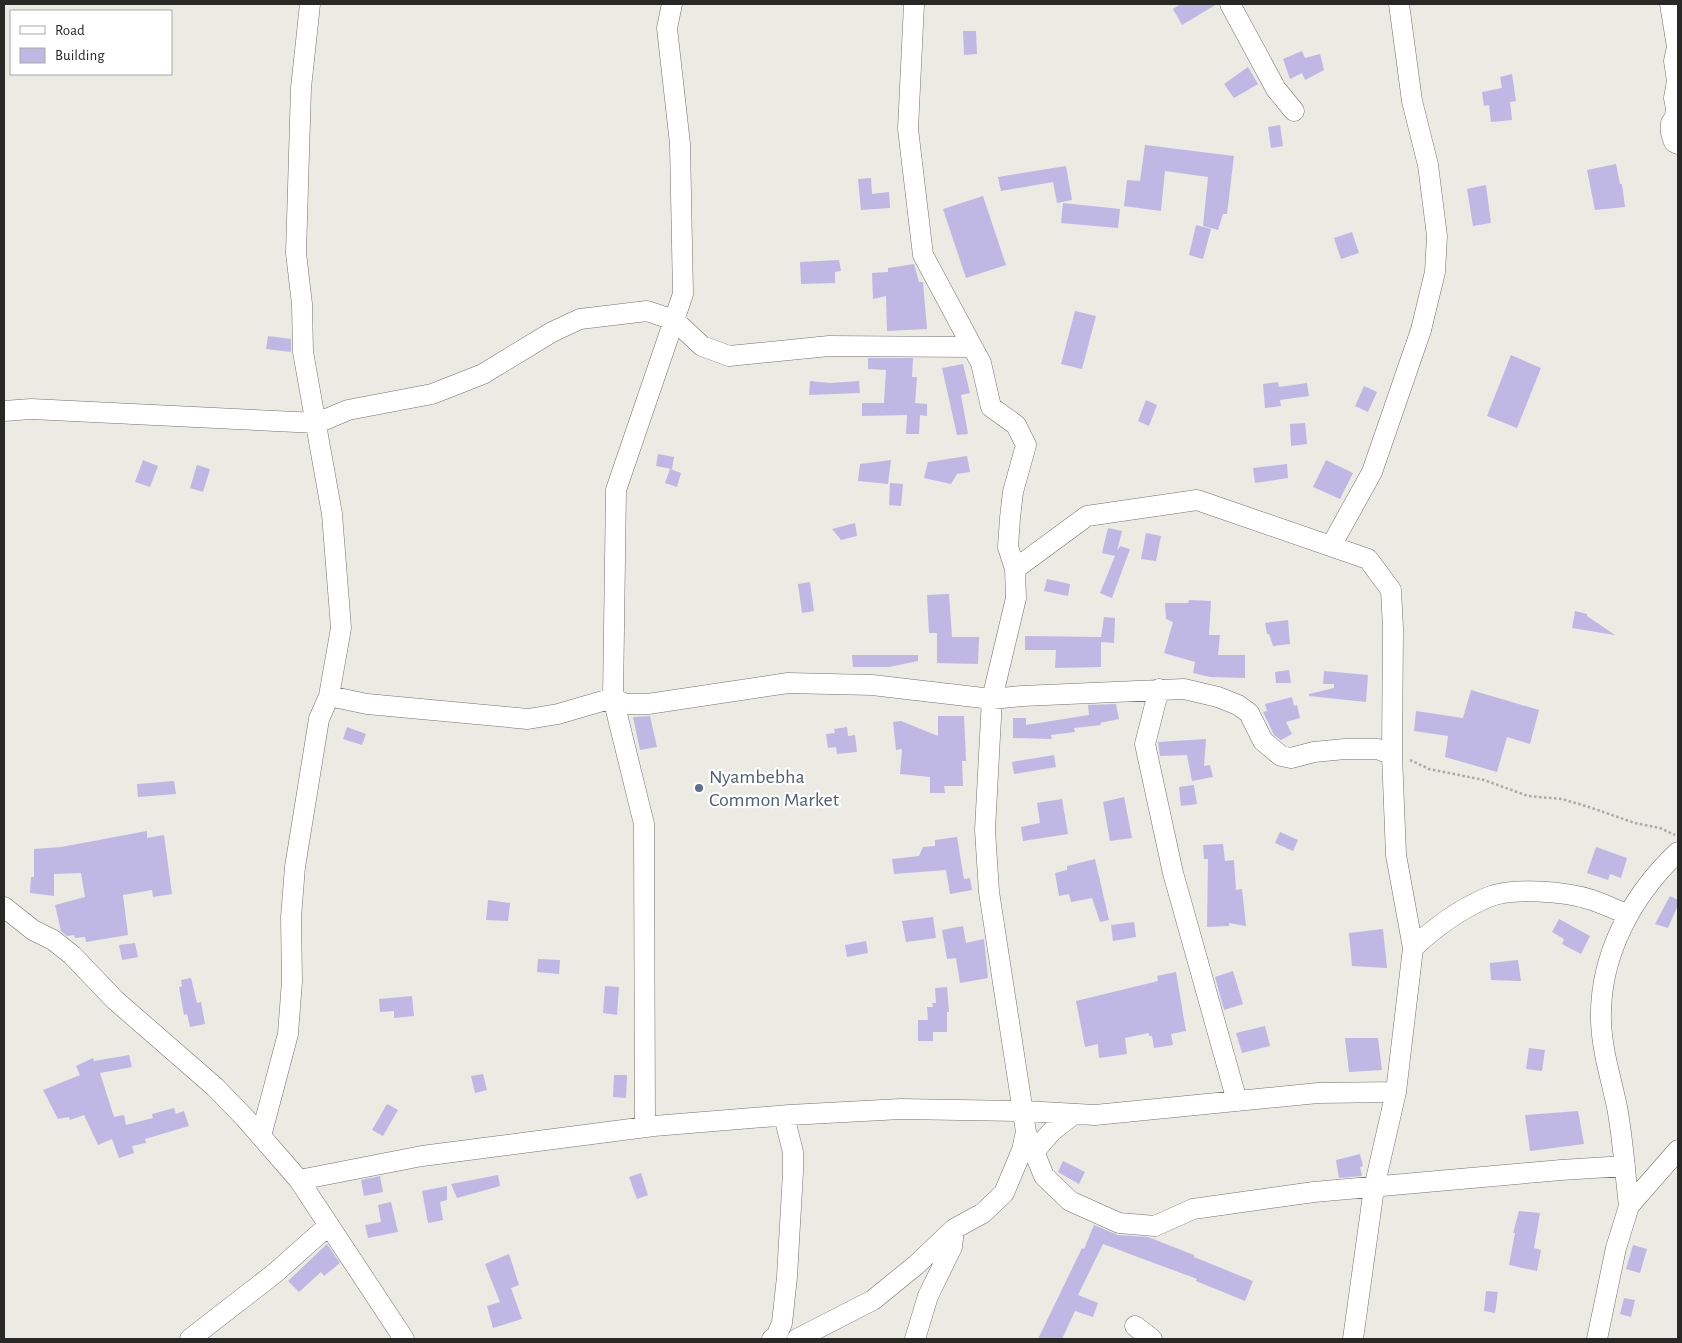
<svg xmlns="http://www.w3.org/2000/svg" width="1682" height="1343" font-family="'Alegreya Sans',sans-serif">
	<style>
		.building { fill: #c0b8e4 }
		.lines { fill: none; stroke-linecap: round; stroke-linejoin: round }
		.minor-casing { stroke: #73726c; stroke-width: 21 }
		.path { stroke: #aaaaa4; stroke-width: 2.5; stroke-dasharray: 2.5 2.5; stroke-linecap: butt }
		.minor { stroke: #fff; stroke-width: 20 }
		.service-dot { fill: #5c6f8a; stroke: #fff; stroke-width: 2 }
		.labels { text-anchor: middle; stroke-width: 4.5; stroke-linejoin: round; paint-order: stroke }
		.service-label { font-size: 20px; fill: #4e5e75; stroke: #fff; text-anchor: start }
	</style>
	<rect width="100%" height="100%" fill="#ebeae3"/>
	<!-- building -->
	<path class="building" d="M1181 4H1217L1182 25 1173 9Z
		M963 31H976L977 54 964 55Z
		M1302 51 1305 58 1320 54 1324 70 1305 80 1302 73 1290 79 1283 59Z
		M1248 67 1258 84 1234 98 1224 84Z
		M1512 74 1516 101 1510 102 1512 120 1491 122 1489 105 1484 106 1482 92 1502 88 1500 77Z
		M1280 125 1283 146 1271 148 1268 127Z
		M1145 145 1234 156 1227 214H1223L1218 230 1203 226 1208 177 1165 171 1161 211 1124 206 1127 180 1140 181Z
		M1616 164 1620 184H1622L1625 207 1595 210 1587 170Z
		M1066 166 1072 200 1057 203 1053 182 1001 191 998 177Z
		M871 178 872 194 889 192 890 208 861 210 858 179Z
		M1486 185 1491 223 1473 226 1467 189Z
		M983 196 1006 265 966 278 943 209Z
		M1063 203 1120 209 1118 228 1061 223Z
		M1196 225 1211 229 1203 259 1189 255Z
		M1352 232 1359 253 1341 259 1334 238Z
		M839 260 841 271 835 272V283L801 284 800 262Z
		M914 264 919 282H923L927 329 887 331 886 296 873 299 872 273 888 272V268Z
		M1075 311 1096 316 1082 369 1061 364Z
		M268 336 291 339V352L266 349Z
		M1511 355 1541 368 1517 428 1487 416Z
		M868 358H913L912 377H917L915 403 927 404V416L920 415 919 434H906L907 415 862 416V403H884L886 370 868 369Z
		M963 364 970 393 961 395 968 434 957 435 942 368Z
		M810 381 830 383 859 381 860 393 809 395Z
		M1278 382 1279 387 1307 383 1309 396 1280 400 1281 406 1265 408 1263 384Z
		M1364 386 1377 392 1368 412 1355 406Z
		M1146 400 1157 405 1149 426 1138 421Z
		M1305 423 1307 444 1291 446 1290 424Z
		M658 454 674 457 672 469 656 466Z
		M967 456 970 472 957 474 951 484 924 478 928 462Z
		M143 460 158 466 150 487 135 482Z
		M891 460 888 484 858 481 860 464Z
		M1326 460 1353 473 1340 499 1313 487Z
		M1287 464 1288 478 1255 483 1253 468Z
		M197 465 210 469 203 492 190 488Z
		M670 469 681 473 677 487 665 483Z
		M890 483 903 484 901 506 889 505Z
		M855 523 857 536 841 540 832 529Z
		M1108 528 1122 531 1117 551 1120 546 1130 549 1112 598 1100 593 1115 556 1102 553Z
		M1146 533 1161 536 1156 561 1141 559Z
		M1047 579 1070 584 1068 596 1044 591Z
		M810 582 814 611 802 613 798 584Z
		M949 594 952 637H979L978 664 937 663V633H929L927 595Z
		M1189 600 1211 601 1209 635H1220L1218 655H1245V678L1210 677 1193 673 1195 662 1164 653 1173 622 1166 619 1165 603H1188Z
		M1575 611 1587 614V616L1615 635 1572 628Z
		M1104 617 1115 618 1114 643 1101 642V667L1055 668 1056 650H1025V636L1101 637Z
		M1288 620 1290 644 1273 646 1269 634H1267L1265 623Z
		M852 655H918V661L889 667H853Z
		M1289 670 1291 683H1276L1275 672Z
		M1324 671 1368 675 1366 702 1309 696V694L1334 688V684H1323Z
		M1471 690 1539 710 1530 744 1507 737 1497 772 1445 757 1448 736 1414 731 1416 711 1463 718Z
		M1292 697 1294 706 1297 705 1300 718 1286 722 1292 734 1281 740 1274 735 1263 712 1267 711 1265 704Z
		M1116 704 1119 719 1100 723 1101 725 1074 728 1075 732 1051 735 1052 739 1013 738V718H1026V725L1089 715 1088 705Z
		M650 716 657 747 640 750 633 717Z
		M938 716H964L966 761H962L963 786H944L945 793H930V777L900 774 902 749 896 750 893 722 901 721 938 736Z
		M347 727 366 734 362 745 343 739Z
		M847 727 848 736 855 735 857 752 837 754 836 747 828 748 826 734 835 733 834 729Z
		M1206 739 1204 766 1210 765 1213 777 1192 781 1187 755 1160 756 1158 742Z
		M1054 755 1056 767 1014 774 1012 762Z
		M174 781 176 794 138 797 137 784Z
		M1194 785 1197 804 1181 806 1179 787Z
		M1124 797 1132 838 1110 841 1103 802Z
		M1062 799 1068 834 1023 841 1021 827 1040 823 1037 803Z
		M147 831V838L164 835 172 894 153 897 152 890 123 895 128 935 86 942 85 937 75 938 74 935 67 936 61 931 55 905 85 897 81 873 54 874V896L30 893 31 877H34V849L61 847Z
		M1280 832 1298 840 1293 851 1275 843Z
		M957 837 964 879 970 878 972 890 950 894 946 870 894 874 892 859 919 856 923 847 935 846V840Z
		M1223 844 1225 861 1234 860 1236 890 1242 889 1246 926 1229 923V926L1207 927 1208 859H1204L1203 845Z
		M1596 847 1627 858 1621 878 1610 874 1608 880 1587 873Z
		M1095 859 1109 920 1100 922 1092 898 1071 902 1069 894 1059 896 1055 873 1067 870V866Z
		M1670 896 1678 900V905L1668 928 1655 924Z
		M488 900 510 903 508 921 486 920Z
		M933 917 936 938 906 942 902 921Z
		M1559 919 1590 936 1581 954 1562 944 1564 939 1552 932Z
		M1134 922 1136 937 1113 941 1111 925Z
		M963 926 966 943 984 939 988 978 960 983 956 958 947 959 942 930Z
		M1383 929 1387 968 1352 966 1349 933Z
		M866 941 868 953 847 957 845 945Z
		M135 943 138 957 122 960 119 945Z
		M538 959 560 960 559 974 537 972Z
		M1518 960 1521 981 1491 980 1490 963Z
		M1233 971 1243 1004 1224 1010 1215 977Z
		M1176 972 1186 1031 1171 1034 1173 1045 1154 1048 1152 1036H1149V1033L1125 1038 1127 1054 1099 1058 1098 1044 1085 1047 1076 1001 1158 981 1157 976Z
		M191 978 197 1003 201 1002 205 1024 190 1027 187 1014 184 1015 179 987 182 986 181 980Z
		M605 986 619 987 617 1015 603 1013Z
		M947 987 949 1012H947V1032H933V1041H918V1020H928L927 1007H933L932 1003H936L935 988Z
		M412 996 414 1016 394 1018V1011L380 1012 379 999Z
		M1265 1026 1270 1046 1242 1053 1236 1033Z
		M1345 1038H1378L1382 1070 1349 1072Z
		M1529 1048 1545 1050 1542 1071 1526 1069Z
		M129 1055 132 1067 100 1073 114 1117 124 1115 126 1125 153 1118 152 1114 174 1108 176 1114 184 1111 189 1126 145 1139 146 1143 132 1146 134 1153 119 1158 112 1139 98 1145 84 1115 70 1120 69 1117 58 1119 43 1090 80 1075 76 1066 93 1058 94 1061Z
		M483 1074 487 1090 475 1093 471 1076Z
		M614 1075H627L626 1098 613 1097Z
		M387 1104 398 1110 383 1136 372 1130Z
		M1578 1111 1584 1144 1530 1151 1525 1115Z
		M1360 1154 1363 1166 1360 1167 1362 1176 1339 1178 1336 1160Z
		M1063 1161 1085 1172 1079 1184 1058 1172Z
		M641 1173 648 1195 637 1199 629 1177Z
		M498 1175 500 1186 457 1198 451 1184Z
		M380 1176 383 1192 364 1196 361 1180Z
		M447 1186V1200L440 1202 443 1220 428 1223 422 1191Z
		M391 1202 398 1232 368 1238 365 1225 381 1222 378 1205Z
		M1519 1211 1540 1213 1534 1248 1541 1250 1537 1271 1509 1265 1515 1233H1513Z
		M1094 1225 1118 1235 1148 1237 1194 1255V1257L1253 1281 1245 1301 1196 1281 1197 1279 1103 1244 1078 1295 1098 1303 1093 1317 1075 1311 1062 1339H1038L1082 1248 1084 1249Z
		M327 1244 340 1263 324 1276 321 1272 299 1292 288 1281Z
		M1633 1245 1647 1249 1640 1273 1626 1269Z
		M509 1254 519 1285 511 1288 522 1319 493 1328 487 1306 500 1302 485 1264Z
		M1486 1291 1498 1292 1495 1313 1484 1311Z
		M1624 1298 1635 1300 1631 1317 1620 1314Z"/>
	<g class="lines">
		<!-- minor casing -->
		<g class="minor-casing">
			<path id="minor" d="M1230 4 1276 89 1294 111
				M1670 4 1677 47 1674 61 1677 81 1674 98 1676 108 1675 117 1671 123V133L1674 142 1678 144
				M4 411 31 409 317 423 348 410 432 394 483 374 552 332 580 319 647 311 674 320 702 346 729 356 829 346 972 347
				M1331 546 1372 472 1421 330 1435 272 1437 236 1428 165 1412 101 1399 4
				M1015 569 1087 516 1197 500 1368 559 1391 590 1393 628 1392 755 1396 855 1413 948
				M1159 689 1145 744 1173 873 1237 1101
				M329 696 367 704 528 719 558 714 613 698 626 704H648L788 683 872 685 992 699 1022 696 1184 689 1218 697 1238 705 1249 713 1263 741 1281 756 1291 758 1314 752 1345 749H1378L1392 755
				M4 907 33 930 53 940 72 955 115 1000 215 1087 245 1118 299 1180 404 1339
				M645 1127 644 824 613 698 616 490 683 294 680 144 667 28 672 4
				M1026 1132 1044 1176 1070 1201 1119 1223 1155 1226 1193 1209 1314 1192 1561 1170 1625 1166
				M261 1136 288 1034 292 981 291 917 295 867 319 719 329 696 341 628 332 514 303 352 302 304 296 253 301 88 310 4
				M1034 1152 1052 1131 1074 1114
				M299 1180 422 1156 654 1126 789 1115
				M1629 1206C1625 1173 1623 1139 1617 1107 1611 1078 1602 1051 1601 1021 1599 956 1632 895 1678 852
				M1135 1326 1152 1339
				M190 1339 275 1273 329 1225
				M772 1339 776 1337 782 1323 787 1277 793 1172V1152L786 1124 789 1115 901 1109 1024 1111 1095 1115 1318 1093 1396 1092 1413 948C1434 928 1459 910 1486 898 1511 887 1565 891 1592 900 1604 904 1616 910 1627 914
				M797 1339 873 1300 916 1265 954 1229 983 1213 1004 1193 1022 1150 1026 1132 989 892 985 830 992 699 1016 598 1015 569 1008 547 1010 518 1013 492 1026 445 1016 425 991 407 981 363 923 255 908 129 914 4
				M915 1339 928 1296 952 1247 954 1229
				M1353 1339 1374 1188 1396 1092
				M1597 1339 1616 1248 1629 1206 1678 1150"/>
		</g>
		<!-- path -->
		<path class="path" d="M1410 760 1429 769 1484 780 1528 796 1562 799 1589 807 1635 823 1660 828 1675 835"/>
		<!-- minor -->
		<use href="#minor" class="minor"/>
	</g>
	<!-- markers -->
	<circle class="service-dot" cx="699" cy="788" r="5"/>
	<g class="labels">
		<!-- service labels -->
		<g class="service-label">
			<text x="709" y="783">Nyambebha<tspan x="709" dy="23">Common Market</tspan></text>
		</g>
	</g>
	<!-- border -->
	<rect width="1682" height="1343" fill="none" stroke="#282825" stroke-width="10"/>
	<!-- legend -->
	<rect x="10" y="10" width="162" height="65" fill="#ffffff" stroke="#a9a9a8"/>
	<rect x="20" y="26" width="25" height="8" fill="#ffffff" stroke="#a9a9a8"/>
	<text x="55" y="35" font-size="15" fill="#282825">Road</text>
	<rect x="20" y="48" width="25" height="15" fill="#c0b8e4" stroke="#a9a9a8"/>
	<text x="55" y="60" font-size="15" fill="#282825">Building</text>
</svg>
